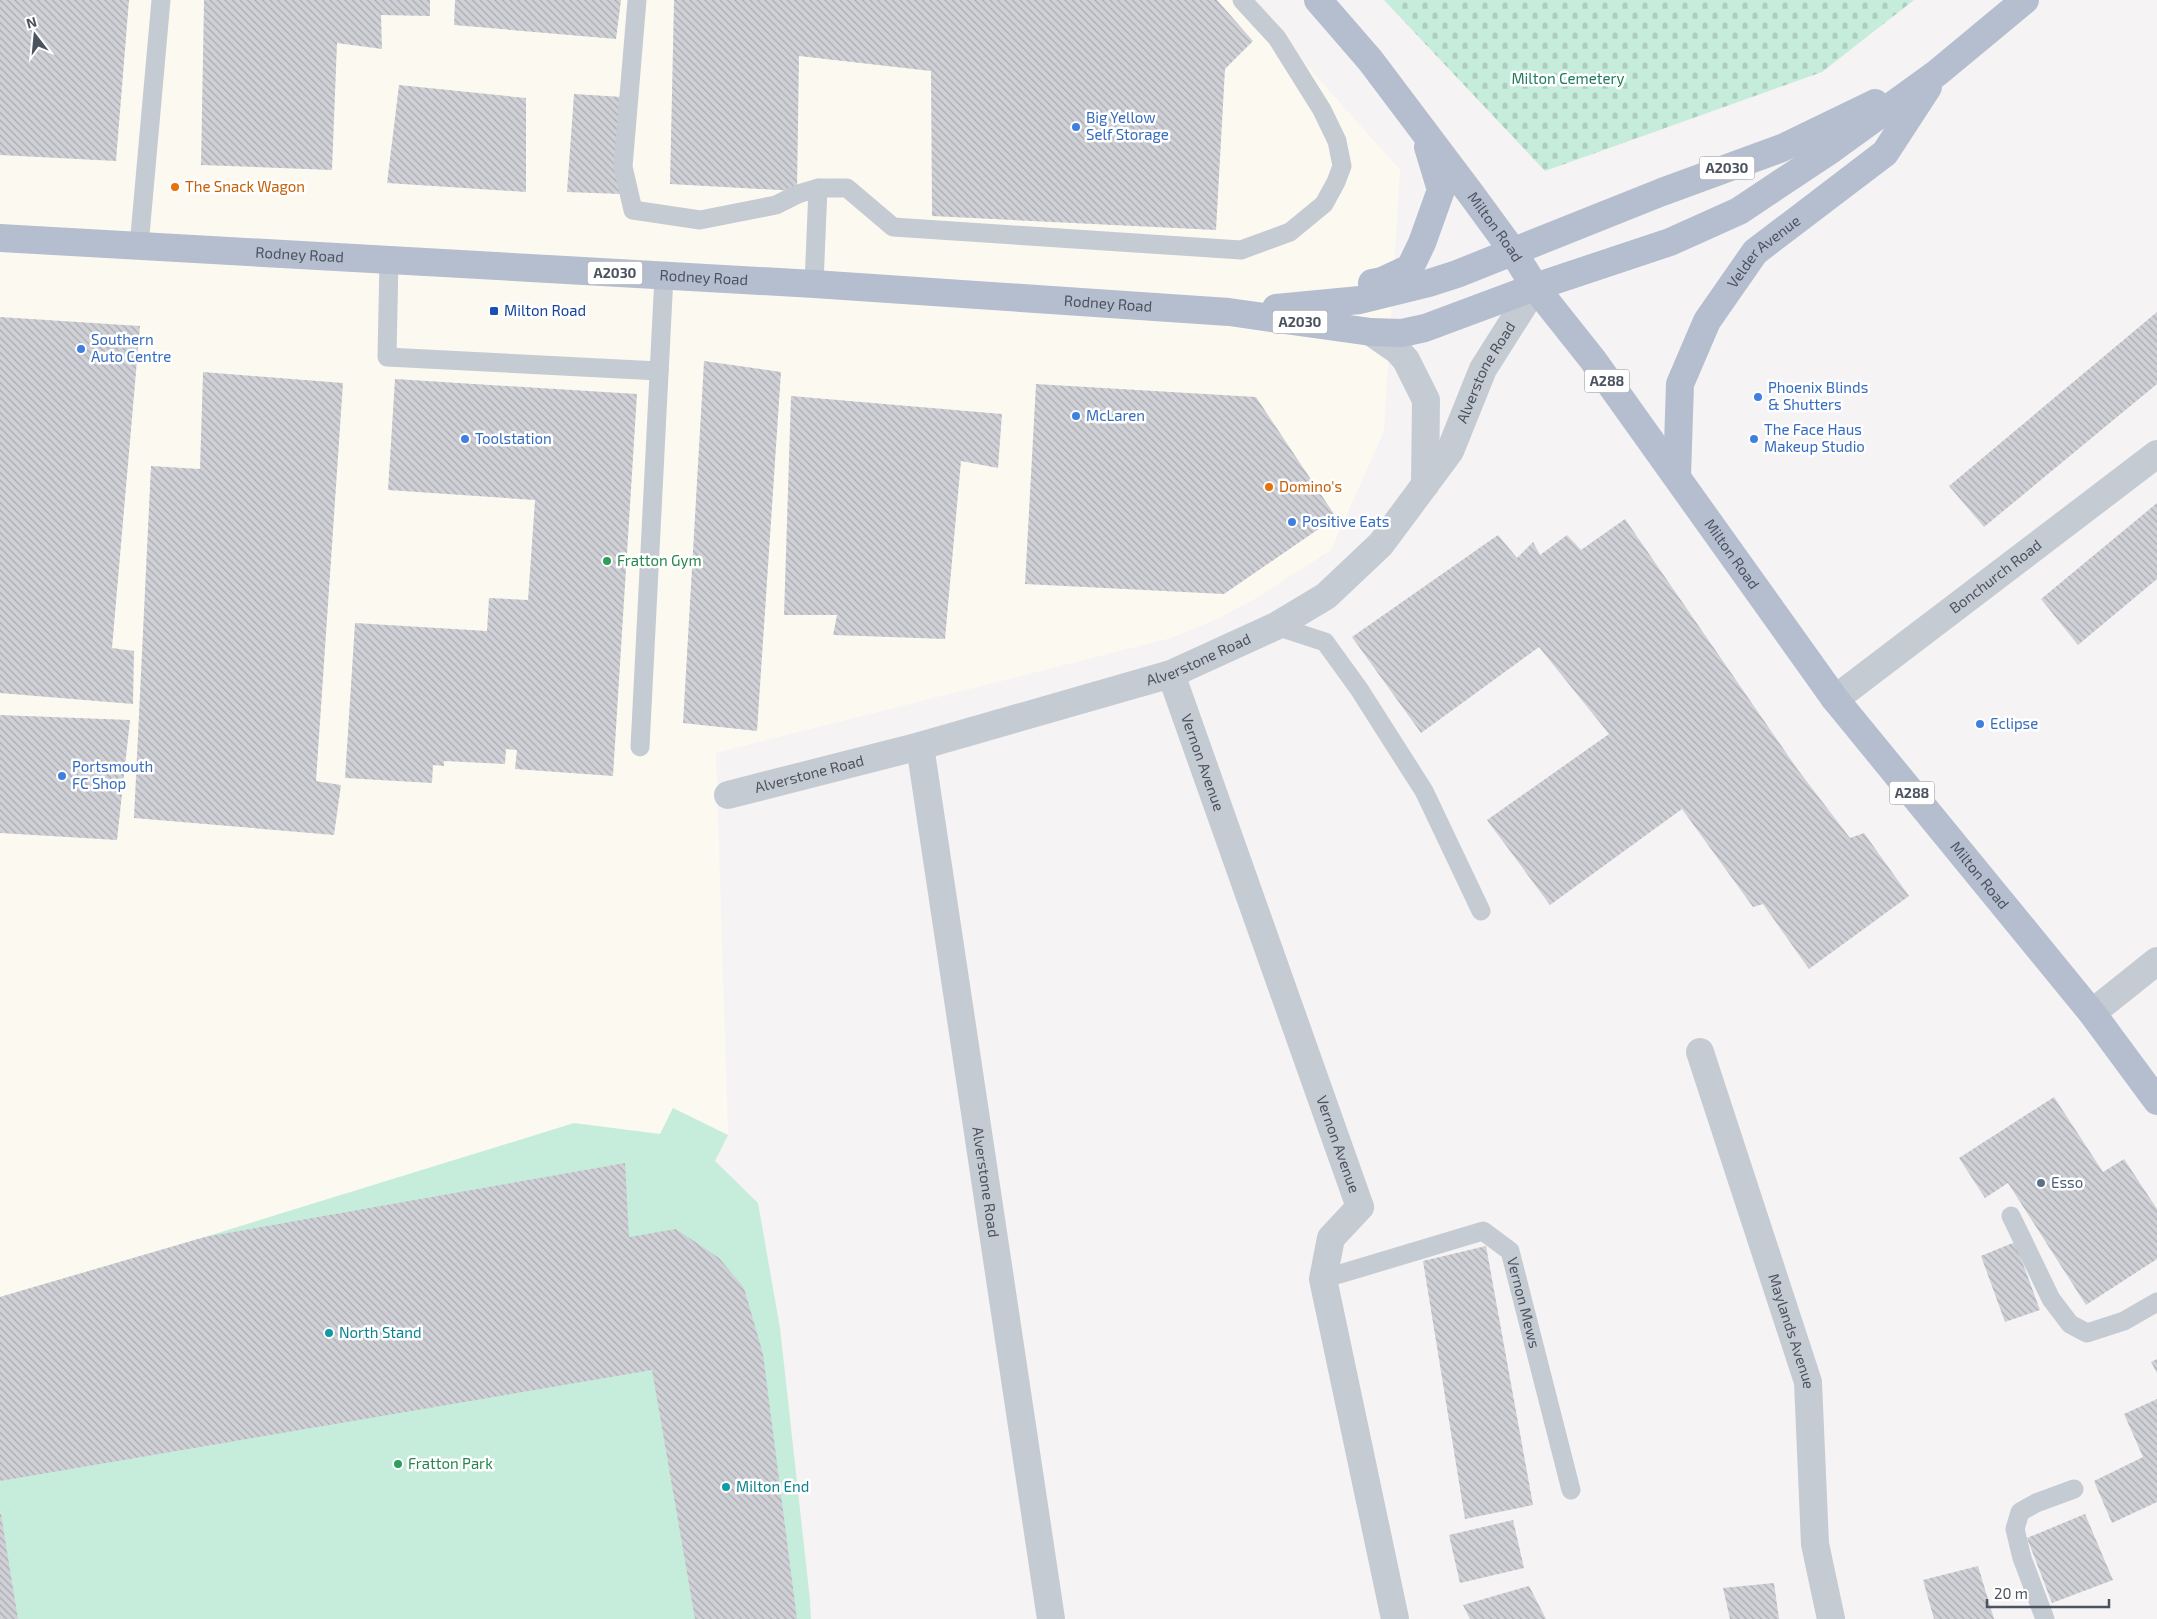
<svg xmlns="http://www.w3.org/2000/svg" width="2157" height="1619" font-family="'Exo 2',sans-serif">
	<style>
		.commercial { fill: #fcfaf0 }
		.cemetery { fill: url(#cemetery-stones) }
		.green { fill: #c6eddc }
		.building { fill: url(#building-back-hatch) }
		.lines { fill: none; stroke-linecap: round; stroke-linejoin: round }
		.service { stroke: #c5cbd3; stroke-width: 19 }
		.minor { stroke: #c5cbd3; stroke-width: 28 }
		.primary { stroke: #b5becf; stroke-width: 28 }
		.shop-dot { fill: #3f7fe0; stroke: #fff; stroke-width: 2 }
		.food-dot { fill: #e8710a; stroke: #fff; stroke-width: 2 }
		.transit-dot { fill: #1a4fb4; stroke: #fff; stroke-width: 2 }
		.leisure-dot { fill: #2e9e5b; stroke: #fff; stroke-width: 2 }
		.service-dot { fill: #5c6f8a; stroke: #fff; stroke-width: 2 }
		.culture-dot { fill: #0f9aa8; stroke: #fff; stroke-width: 2 }
		.labels { text-anchor: middle; stroke-width: 5; stroke-linejoin: round; paint-order: stroke }
		.shield { fill: #fff; stroke: #82878f; stroke-width: 1 }
		.shield-label { font-size: 14px; font-weight: bold; fill: #4c535f }
		.park-label { font-size: 15px; fill: #1f7d5d; stroke: #fff }
		.shop-label { font-size: 15px; fill: #366cbe; stroke: #fff; text-anchor: start }
		.food-label { font-size: 15px; fill: #c56008; stroke: #fff; text-anchor: start }
		.street-label { font-size: 15px; fill: #4c535f; stroke: #fff }
		.transit-label { font-size: 15px; fill: #164399; stroke: #fff; text-anchor: start }
		.leisure-label { font-size: 15px; fill: #27864d; stroke: #fff; text-anchor: start }
		.service-label { font-size: 15px; fill: #4e5e75; stroke: #fff; text-anchor: start }
		.culture-label { font-size: 15px; fill: #0d838f; stroke: #fff; text-anchor: start }
	</style>
	<defs>
		<pattern id="cemetery-stones" width="16" height="16" patternUnits="userSpaceOnUse" patternTransform="scale(1.25)"><rect width="16" height="16" fill="#c6eddc"/><path d="M2 7V4a2 2 0 0 1 4 0v3zM10 15v-3a2 2 0 0 1 4 0v3z" fill="#accdbf"/></pattern>
		<pattern id="building-back-hatch" width="6" height="6" patternUnits="userSpaceOnUse" patternTransform="scale(1.25)"><rect width="6" height="6" fill="#d0d1d6"/><path d="M-1 5l2 2M0 0l6 6M5-1l2 2" fill="none" stroke="#abacb1"/></pattern>
	</defs>
	<rect width="100%" height="100%" fill="#f5f3f3"/>
	<!-- commercial -->
	<path class="commercial" d="M0 0H1248L1400 170 1384 431 1331 550 1253 600 1217 619 1171 638 716 753 728 1135 673 1108 660 1134 574 1124 205 1237 0 1297Z"/>
	<!-- cemetery -->
	<path class="cemetery" d="M1384 0H1914L1822 72 1545 171Z"/>
	<!-- green -->
	<path class="green" d="M673 1108 728 1135 715 1161 758 1203 780 1328 810 1600 811 1619H0V1297L205 1237 574 1123 660 1134Z"/>
	<!-- building -->
	<path class="building" d="M0 0H129L116 161 0 155Z
		M204 0H430V16L381 15 382 49 337 43 332 170 201 165Z
		M455 0H621L616 39 454 25Z
		M674 0H1217L1253 41 1225 69 1216 230 932 216 931 71 799 56 797 191 670 184Z
		M399 85 526 98V192L387 183Z
		M574 94 623 97 620 194 567 192Z
		M2157 312V384L1984 527 1949 486Z
		M0 317 140 326 112 648 134 651 133 704 0 693Z
		M704 361 781 372 757 731 683 723Z
		M203 372 343 383 316 781 341 785 334 835 134 818 151 466 200 469Z
		M395 379 637 394 613 776 515 769 517 750 506 749 505 764 444 761V766L433 765 432 783 345 778 355 623 487 631 489 598 528 600 535 500 388 490Z
		M1036 384 1256 397 1336 517 1224 594 1025 584Z
		M791 396 1002 414 998 468 961 461 945 639 833 635 837 615H784Z
		M2157 503V579L2078 645 2041 599Z
		M1625 519 1798 770 1850 838 1864 833 1909 896 1809 969 1763 904 1753 907 1682 809 1550 905 1487 820 1609 734 1539 647 1421 733 1352 637 1498 535 1517 558 1533 542 1540 555 1567 535 1581 550Z
		M0 715 130 720 117 840 0 833Z
		M2054 1097 2103 1172 2124 1159 2157 1209V1259L2086 1305 2008 1183 1985 1198 1959 1158Z
		M625 1163 629 1237 676 1229 719 1258 744 1288 763 1354 797 1619H695L652 1370 0 1481V1297L205 1237Z
		M2015 1242 2040 1310 2005 1322 1981 1256Z
		M1486 1246 1533 1505 1465 1519 1423 1261Z
		M2157 1359V1373L2151 1362Z
		M2157 1399V1502L2112 1523 2094 1481 2143 1457 2124 1414Z
		M0 1514H1L18 1619H0Z
		M2085 1514 2113 1580 2052 1603 2027 1538Z
		M1513 1520 1524 1568 1460 1583 1449 1535Z
		M1978 1566 1994 1619H1934L1923 1580Z
		M1774 1583 1779 1619H1730L1723 1588Z
		M1529 1586 1546 1619H1470L1463 1605Z"/>
	<g class="lines">
		<!-- service -->
		<g class="service">
			<path d="M637 0 623 167 633 210 700 220 776 205 798 194 818 188H847L893 227 1241 250 1290 232 1324 204 1336 182 1342 166 1337 141 1322 110 1277 38 1242 0"/>
			<path d="M139 246 161 0"/>
			<path d="M389 260 387 357 659 371"/>
			<path d="M814 284 818 188"/>
			<path d="M1276 626 1325 642 1359 689 1424 791 1481 911"/>
			<path d="M640 747 664 276"/>
			<path d="M2011 1216 2051 1299 2070 1324 2087 1333 2124 1321 2157 1302"/>
			<path id="s1" d="M1323 1279 1483 1231 1510 1251 1571 1490"/>
			<path d="M2045 1619 2022 1558 2015 1529 2020 1512 2036 1503 2074 1489"/>
		</g>
		<!-- minor -->
		<g class="minor">
			<path d="M1371 332 1397 350 1406 360 1426 400 1425 485"/>
			<path id="s2" d="M1171 674 1360 1207 1331 1238 1323 1279 1395 1619"/>
			<path id="s3" d="M1835 699 2157 454"/>
			<path id="s4" d="M920 746 1051 1619"/>
			<path id="s5" d="M728 795 920 746 1171 674 1276 626 1326 596 1381 544 1450 451 1483 369 1535 287"/>
			<path d="M2092 1013 2157 961"/>
			<path id="s6" d="M1700 1052 1808 1382 1815 1544 1831 1619"/>
		</g>
		<!-- primary -->
		<g class="primary">
			<path id="s7" d="M1318 0 1370 60 1471 194 1512 250 1535 287 1593 360 1835 699 2092 1013 2157 1101"/>
			<path id="s8" d="M0 238 814 284 1229 312 1371 332 1402 333 1425 328 1535 287 1670 242 1739 211 1832 149 1937 73 2025 0"/>
			<path d="M1372 283 1382 281 1410 268 1422 243 1441 190 1428 147"/>
			<path d="M1276 308 1360 300 1429 283 1457 274 1662 192 1782 148 1875 103"/>
			<path id="s9" d="M1677 476 1680 384 1707 321 1755 252 1885 153 1928 87"/>
		</g>
	</g>
	<!-- markers -->
	<g class="shop-dot">
		<circle cx="1076" cy="127" r="5"/>
		<circle cx="81" cy="349" r="5"/>
		<circle cx="1758" cy="397" r="5"/>
		<circle cx="1076" cy="416" r="5"/>
		<circle cx="465" cy="439" r="5"/>
		<circle cx="1754" cy="439" r="5"/>
		<circle cx="1292" cy="522" r="5"/>
		<circle cx="1980" cy="724" r="5"/>
		<circle cx="62" cy="776" r="5"/>
	</g>
	<g class="food-dot">
		<circle cx="175" cy="187" r="5"/>
		<circle cx="1269" cy="487" r="5"/>
	</g>
	<rect class="transit-dot" x="489" y="306" width="10" height="10" rx="2.5"/>
	<g class="leisure-dot">
		<circle cx="607" cy="561" r="5"/>
		<circle cx="398" cy="1464" r="5"/>
	</g>
	<circle class="service-dot" cx="2041" cy="1183" r="5"/>
	<g class="culture-dot">
		<circle cx="329" cy="1333" r="5"/>
		<circle cx="726" cy="1487" r="5"/>
	</g>
	<g class="labels">
		<!-- shield labels -->
		<g class="shield">
			<rect x="1699.5" y="156.5" width="55" height="23" rx="4"/>
			<rect x="587.5" y="261.5" width="55" height="23" rx="4"/>
			<rect x="1272.5" y="310.5" width="55" height="23" rx="4"/>
			<rect x="1584.5" y="369.5" width="45" height="23" rx="4"/>
			<rect x="1889.5" y="781.5" width="45" height="23" rx="4"/>
		</g>
		<g class="shield-label">
			<text x="1727" y="173">A2030</text>
			<text x="615" y="278">A2030</text>
			<text x="1300" y="327">A2030</text>
			<text x="1607" y="386">A288</text>
			<text x="1912" y="798">A288</text>
		</g>
		<!-- park labels -->
		<g class="park-label">
			<text x="1568" y="84">Milton Cemetery</text>
		</g>
		<!-- shop labels -->
		<g class="shop-label">
			<text x="1086" y="123">Big Yellow<tspan x="1086" dy="17">Self Storage</tspan></text>
			<text x="91" y="345">Southern<tspan x="91" dy="17">Auto Centre</tspan></text>
			<text x="1768" y="393">Phoenix Blinds<tspan x="1768" dy="17">&amp; Shutters</tspan></text>
			<text x="1086" y="421">McLaren</text>
			<text x="1764" y="435">The Face Haus<tspan x="1764" dy="17">Makeup Studio</tspan></text>
			<text x="475" y="444">Toolstation</text>
			<text x="1302" y="527">Positive Eats</text>
			<text x="1990" y="729">Eclipse</text>
			<text x="72" y="772">Portsmouth<tspan x="72" dy="17">FC Shop</tspan></text>
		</g>
		<!-- food labels -->
		<g class="food-label">
			<text x="185" y="192">The Snack Wagon</text>
			<text x="1279" y="492">Domino's</text>
		</g>
		<!-- street labels -->
		<g class="street-label">
			<text dy="5" stroke="none"><textPath href="#s7" startOffset="288">Milton Road</textPath></text>
			<text dy="5" stroke="none"><textPath href="#s9" startOffset="251">Velder Avenue</textPath></text>
			<text dy="5" stroke="none"><textPath href="#s8" startOffset="300">Rodney Road</textPath></text>
			<text dy="5" stroke="none"><textPath href="#s8" startOffset="705">Rodney Road</textPath></text>
			<text dy="5" stroke="none"><textPath href="#s8" startOffset="1110">Rodney Road</textPath></text>
			<text dy="5" stroke="none"><textPath href="#s5" startOffset="911">Alverstone Road</textPath></text>
			<text dy="5" stroke="none"><textPath href="#s7" startOffset="692">Milton Road</textPath></text>
			<text dy="5" stroke="none"><textPath href="#s3" startOffset="202">Bonchurch Road</textPath></text>
			<text dy="5" stroke="none"><textPath href="#s5" startOffset="490">Alverstone Road</textPath></text>
			<text dy="5" stroke="none"><textPath href="#s2" startOffset="94">Vernon Avenue</textPath></text>
			<text dy="5" stroke="none"><textPath href="#s5" startOffset="84">Alverstone Road</textPath></text>
			<text dy="5" stroke="none"><textPath href="#s7" startOffset="1098">Milton Road</textPath></text>
			<text dy="5" stroke="none"><textPath href="#s2" startOffset="499">Vernon Avenue</textPath></text>
			<text dy="5" stroke="none"><textPath href="#s4" startOffset="441">Alverstone Road</textPath></text>
			<text dy="5" stroke="none"><textPath href="#s1" startOffset="254">Vernon Mews</textPath></text>
			<text dy="5" stroke="none"><textPath href="#s6" startOffset="294">Maylands Avenue</textPath></text>
		</g>
		<!-- transit labels -->
		<g class="transit-label">
			<text x="504" y="316">Milton Road</text>
		</g>
		<!-- leisure labels -->
		<g class="leisure-label">
			<text x="617" y="566">Fratton Gym</text>
			<text x="408" y="1469">Fratton Park</text>
		</g>
		<!-- service labels -->
		<g class="service-label">
			<text x="2051" y="1188">Esso</text>
		</g>
		<!-- culture labels -->
		<g class="culture-label">
			<text x="339" y="1338">North Stand</text>
			<text x="736" y="1492">Milton End</text>
		</g>
	</g>
	<!-- north arrow -->
	<g transform="translate(35 35) rotate(344)" stroke="#ffffff" stroke-width="4" paint-order="stroke">
	<path d="M0-4L9 19L0 12L-9 19Z" fill="#4c535f"/>
	<text y="-8" font-size="14" font-weight="bold" text-anchor="middle" fill="#4c535f">N</text>
	</g>
	<!-- scale -->
	<path d="M1987 1599v8h122v-8" fill="none" stroke="#4c535f" stroke-width="2.5"/>
	<text x="1994" y="1599" font-size="15" fill="#4c535f" stroke="#ffffff" stroke-width="4" paint-order="stroke">20 m</text>
</svg>
